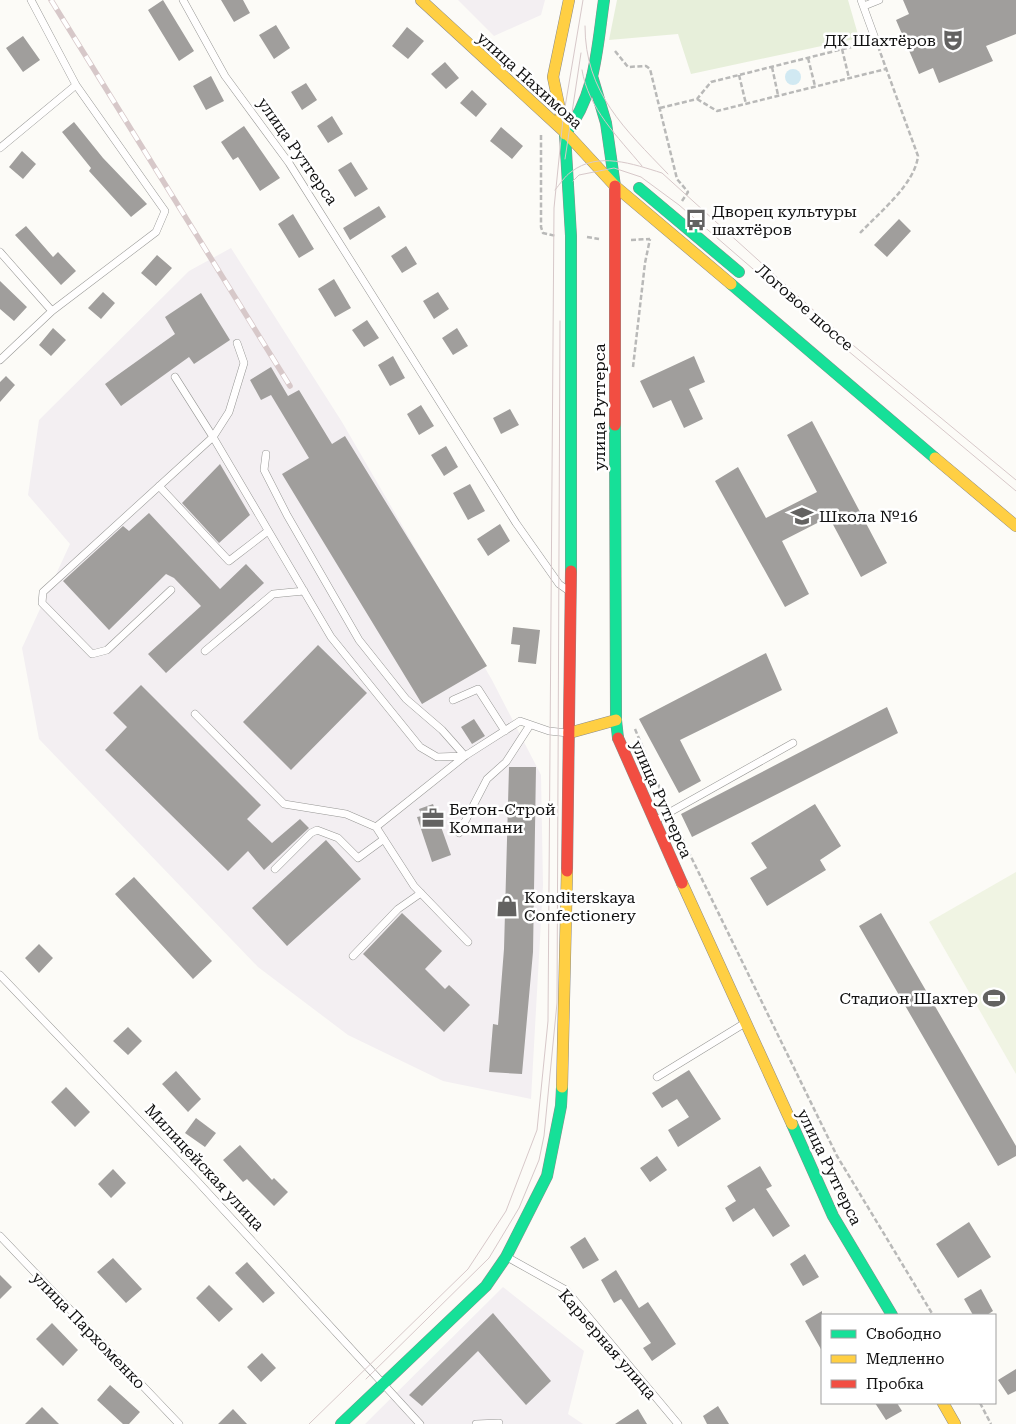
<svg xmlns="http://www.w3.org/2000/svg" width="1016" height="1424" font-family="'Roboto Serif',serif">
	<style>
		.industrial { fill: #f3eff2 }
		.green { fill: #e7efda }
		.pitch { fill: #f0f4e3 }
		.water { fill: #d1e9f2 }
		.building { fill: #a09e9c }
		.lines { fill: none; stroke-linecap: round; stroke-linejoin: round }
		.lane-casing { stroke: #969694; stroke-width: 8 }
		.fast-casing { stroke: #8d8c8b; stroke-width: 12 }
		.slow-casing { stroke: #8d8c8b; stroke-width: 12 }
		.jam-casing { stroke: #8d8c8b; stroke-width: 12 }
		.path { stroke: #b9b9b8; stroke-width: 2.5; stroke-dasharray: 5 2.5; stroke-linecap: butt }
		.lane { stroke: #fffefe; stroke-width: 7 }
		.fast { stroke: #16e098; stroke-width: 11 }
		.slow { stroke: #ffcf43; stroke-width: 11 }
		.jam { stroke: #f24e42; stroke-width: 11 }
		.tram { stroke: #d7c8c9; stroke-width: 1 }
		.rail-casing { stroke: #d7c8c9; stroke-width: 5.5 }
		.rail { stroke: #fff; stroke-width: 4; stroke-dasharray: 11; stroke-linecap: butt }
		.labels { text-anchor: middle; stroke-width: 5; stroke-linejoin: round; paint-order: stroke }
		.poi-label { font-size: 16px; fill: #101010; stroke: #fff; text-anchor: start }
		.street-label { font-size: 16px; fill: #101010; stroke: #fff }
	</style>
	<rect width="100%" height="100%" fill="#fcfbf7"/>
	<!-- industrial -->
	<path class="industrial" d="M458 0H545L541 15 494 36Z
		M231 248 342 422 492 680 541 775 543 885 531 1099 443 1081 348 1035 258 967 39 739 22 648 70 544 28 495 39 420 189 271Z
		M503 1287 584 1351 568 1414 583 1424H365Z"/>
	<!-- green -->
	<path class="green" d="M617 0H848L859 38 691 74 678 34 609 40Z"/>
	<!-- pitch -->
	<path class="pitch" d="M1016 872V1074L929 922Z"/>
	<!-- water -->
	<path class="water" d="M785 77a8 8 0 1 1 16 0a8 8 0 1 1-16 0Z"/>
	<!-- building -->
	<path class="building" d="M163 0 194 51 179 61 148 10Z
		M221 0H243L250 13 234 22Z
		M903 0H1016V34L986 46 993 61 939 83 933 68 919 74 896 20 909 14Z
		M276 25 290 48 274 59 259 35Z
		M407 27 424 41 408 59 392 46Z
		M23 36 40 60 23 72 6 48Z
		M445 62 459 78 446 89 431 74Z
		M211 76 224 101 206 110 193 86Z
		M306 83 317 100 302 110 291 92Z
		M472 90 487 104 476 117 460 103Z
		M332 116 343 134 328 143 317 126Z
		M74 122 103 158 147 204 131 217 89 171 91 168 62 132Z
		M244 126 280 178 260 191 238 157 233 160 221 142Z
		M501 127 523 146 512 159 490 141Z
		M22 151 36 164 23 179 9 167Z
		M351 162 368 189 355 197 338 170Z
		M379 206 386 217 350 240 343 228Z
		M293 214 314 249 299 258 278 224Z
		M899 219 911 231 887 257 874 245Z
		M26 226 53 257 58 252 76 271 61 285 15 235Z
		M406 246 417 264 402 273 391 256Z
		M157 255 172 268 156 286 141 273Z
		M334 279 351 308 335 317 318 289Z
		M0 281 27 307 14 321 0 309Z
		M103 292 115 303 101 319 88 308Z
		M438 292 449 309 434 319 423 301Z
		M201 293 230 340 194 364 189 357 121 406 105 384 175 334 165 317Z
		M367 320 379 338 364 347 352 330Z
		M53 328 66 340 51 356 39 345Z
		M457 328 468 346 453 355 442 338Z
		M393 356 405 378 390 386 378 365Z
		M694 356 705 382 689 389 703 419 684 428 671 400 653 408 640 381Z
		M271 367 288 396 299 390 332 444 345 436 487 666 422 704 282 474 309 458 271 395 261 400 250 380Z
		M6 376 15 385 0 402V382Z
		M421 405 434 426 419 435 407 414Z
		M510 409 519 425 501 434 493 418Z
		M812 421 887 563 861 577 829 517 782 541 809 594 785 607 715 481 738 467 766 518 817 492 787 435Z
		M446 446 458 467 444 476 431 455Z
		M220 464 250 515 219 543 182 503Z
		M470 484 485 511 468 520 453 493Z
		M149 513 220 589 246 564 264 583 166 673 148 654 201 606 174 578 166 574 109 630 63 581 123 526 129 531Z
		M500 524 510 541 488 556 477 539Z
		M513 627 540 630 536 664 518 662 520 645 511 644Z
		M318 645 367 693 291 770 243 722Z
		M766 653 782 690 680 740 701 781 679 793 639 719Z
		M141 685 261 805 247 819 272 843 300 819 309 828 264 870 248 851 228 871 105 750 127 727 113 713Z
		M887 707 898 733 692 837 681 814Z
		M474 719 485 736 472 744 461 727Z
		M509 767H536L533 952 522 1074 489 1072 493 1024 498 1025 504 949Z
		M433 804 451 855 432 862 417 817 422 816 419 809Z
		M815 804 841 846 820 860 826 870 767 906 750 878 767 868 751 843Z
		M326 840 361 879 287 946 252 908Z
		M134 877 212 961 193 979 115 894Z
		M402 913 442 951 425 969 445 989 449 985 470 1005 444 1032 363 954Z
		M881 913 1016 1146V1156L998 1166 859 926Z
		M39 944 53 958 39 973 25 958Z
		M128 1027 142 1041 128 1055 113 1041Z
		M689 1070 721 1119 678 1147 668 1130 689 1117 677 1099 662 1108 652 1093Z
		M176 1071 201 1099 188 1112 162 1084Z
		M66 1087 90 1112 75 1127 51 1102Z
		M196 1118 216 1133 205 1147 185 1133Z
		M240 1145 272 1180 274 1178 288 1192 274 1206 247 1179 243 1182 223 1160Z
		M657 1156 667 1170 650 1182 640 1168Z
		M760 1166 772 1186 766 1189 790 1226 773 1237 754 1208 733 1222 725 1208 736 1201 727 1186Z
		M113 1169 126 1183 111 1198 98 1184Z
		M969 1222 991 1257 958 1278 936 1244Z
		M585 1237 599 1260 583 1269 570 1247Z
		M805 1254 819 1277 803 1286 790 1264Z
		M113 1258 142 1289 126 1303 97 1272Z
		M247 1262 275 1293 263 1303 235 1273Z
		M616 1270 639 1308 648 1302 676 1344 652 1361 643 1348 651 1343 621 1299 614 1303 601 1280Z
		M0 1275 12 1287 0 1299Z
		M209 1285 233 1309 219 1322 196 1298Z
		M981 1289 993 1311 987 1315H973L964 1299Z
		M822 1311V1351L805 1321Z
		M493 1313 551 1381 526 1405 478 1351 422 1406 409 1395Z
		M52 1323 78 1350 63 1366 36 1339Z
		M262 1353 276 1368 261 1382 247 1367Z
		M1016 1369V1391L1008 1395 998 1380Z
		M110 1385 140 1412 129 1424H123L97 1400Z
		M875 1403H897L902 1411 886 1420Z
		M718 1406 729 1424H707L703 1416Z
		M42 1407 59 1424H25Z
		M233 1409 247 1424H218Z
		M638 1409 647 1424H615Z"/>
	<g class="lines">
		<!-- lane casing -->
		<g class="lane-casing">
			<path id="lane" d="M183 0 225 76 289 163 516 523 559 584 569 591
				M861 0 876 41
				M864 6 879 0
				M0 148 76 85
				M0 252 52 311
				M0 360 52 311 156 232 165 211 76 85 31 0
				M175 377 213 437 331 637 420 747 437 757 465 756
				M266 454 264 470 287 515 359 640 406 699 442 730 465 756
				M159 486 229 561 268 531
				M171 590 107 650 92 654 42 603 43 592 213 437 229 412 244 363 237 343
				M205 651 273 594 304 591
				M453 700 478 689 505 731
				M195 714 284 804 346 814 376 827 465 756 520 721 549 731 568 733
				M656 820 793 743
				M376 827 414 886 468 942
				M459 833 487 779 506 762 530 725
				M275 869 311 833 317 830 338 838 358 858 384 839
				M353 956 398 909 421 893
				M0 975 198 1182 420 1424
				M657 1077 745 1023
				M0 1236 179 1424
				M507 1257 566 1290 678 1424
				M476 1424 499 1423"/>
		</g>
		<!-- fast casing -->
		<g class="fast-casing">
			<path id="fast" d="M592 76 606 123 615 186
				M565 134 571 236V571
				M565 134C596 96 597 47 604 0
				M639 188 739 272
				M731 284 935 458
				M615 425 616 720 618 738
				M792 1124 833 1216 892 1315
				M341 1424 486 1286 506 1257 547 1176 561 1106 562 1087"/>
		</g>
		<!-- slow casing -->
		<g class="slow-casing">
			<path id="slow" d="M421 0 569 136 615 186 731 284
				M565 134 553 77 569 0
				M935 458 1016 526
				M569 733 616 720
				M682 883 792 1124
				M562 1087 567 871
				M943 1403 955 1424"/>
		</g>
		<!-- jam casing -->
		<g class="jam-casing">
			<path id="jam" d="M615 186V425
				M618 738 682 883
				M567 871 571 571"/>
		</g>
		<!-- path -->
		<path class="path" d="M842 49 849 78
			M615 51 628 67 646 66 650 69 677 179 688 192 682 201
			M808 58 815 86
			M772 67 778 95
			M739 75 746 104
			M697 99 717 111 886 69
			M660 108 697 99 711 82 867 43
			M541 135V227L543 233 556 236
			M860 233C879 213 915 184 918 156L879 49
			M587 237 599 239
			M631 240 650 239
			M633 367 645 263 650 239
			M635 729 666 803
			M675 824 837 1156 933 1315
			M980 1403 991 1424"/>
		<!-- lane -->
		<use href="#lane" class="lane"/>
		<!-- fast -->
		<use href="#fast" class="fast"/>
		<!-- slow -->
		<use href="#slow" class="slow"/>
		<!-- jam -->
		<use href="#jam" class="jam"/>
		<!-- tram -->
		<path class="tram" d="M585 26C585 93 625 129 668 174
			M582 70C588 108 618 137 642 166
			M565 159 581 53
			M573 181 579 175 614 168 641 177 679 205 841 345 1016 491
			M555 190C560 184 565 176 571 172 598 151 633 164 662 173L842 336 1016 480
			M366 1379 489 1258 519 1208 539 1160 544 1136 557 1003 560 321
			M309 1424 468 1269 506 1211 537 1130 548 1021 554 208 563 119 583 0"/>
		<!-- rail casing -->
		<g class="rail-casing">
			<path id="rail" d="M51 0 290 386"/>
		</g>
		<!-- rail -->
		<use href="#rail" class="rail"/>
	</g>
	<!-- icons -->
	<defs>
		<g id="theatre-bare" transform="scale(1.725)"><path d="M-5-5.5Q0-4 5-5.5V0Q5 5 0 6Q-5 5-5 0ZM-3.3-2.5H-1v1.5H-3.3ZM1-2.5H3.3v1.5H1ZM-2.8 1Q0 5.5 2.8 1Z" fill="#636261" stroke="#fff" stroke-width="2.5" paint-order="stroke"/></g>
		<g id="bus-bare" transform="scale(1.725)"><path d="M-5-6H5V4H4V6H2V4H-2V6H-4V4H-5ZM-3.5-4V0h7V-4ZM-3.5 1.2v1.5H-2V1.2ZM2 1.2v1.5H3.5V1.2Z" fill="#636261" stroke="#fff" stroke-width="2.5" paint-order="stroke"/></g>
		<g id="school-bare" transform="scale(1.725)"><path d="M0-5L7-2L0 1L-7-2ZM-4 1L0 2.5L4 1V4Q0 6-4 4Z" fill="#636261" stroke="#fff" stroke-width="2.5" paint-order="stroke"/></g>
		<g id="office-bare" transform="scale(1.725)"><path d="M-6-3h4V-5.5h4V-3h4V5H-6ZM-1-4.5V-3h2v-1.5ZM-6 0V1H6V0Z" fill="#636261" stroke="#fff" stroke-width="2.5" paint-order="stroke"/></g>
		<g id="shop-bare" transform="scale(1.725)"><path d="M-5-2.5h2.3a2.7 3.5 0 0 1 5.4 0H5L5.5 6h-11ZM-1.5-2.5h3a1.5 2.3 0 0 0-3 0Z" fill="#636261" stroke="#fff" stroke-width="2.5" paint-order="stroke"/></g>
		<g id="stadium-bare" transform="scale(1.725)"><path d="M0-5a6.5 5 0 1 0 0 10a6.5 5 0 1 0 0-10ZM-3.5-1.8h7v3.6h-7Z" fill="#636261" stroke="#fff" stroke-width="2.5" paint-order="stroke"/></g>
	</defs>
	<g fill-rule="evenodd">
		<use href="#theatre-bare" x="953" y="40"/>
		<use href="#bus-bare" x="696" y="220"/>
		<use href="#school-bare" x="802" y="516"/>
		<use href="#office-bare" x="433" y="818"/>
		<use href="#shop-bare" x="507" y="906"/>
		<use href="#stadium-bare" x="994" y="998"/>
	</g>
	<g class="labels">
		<!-- poi labels -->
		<g class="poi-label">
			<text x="936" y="46" text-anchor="end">ДК Шахтёров</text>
			<text x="712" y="217">Дворец культуры<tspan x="712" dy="18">шахтёров</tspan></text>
			<text x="819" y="522">Школа №16</text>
			<text x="449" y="815">Бетон-Строй<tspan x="449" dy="18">Компани</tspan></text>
			<text x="524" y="903">Konditerskaya<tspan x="524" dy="18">Confectionery</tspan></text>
			<text x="978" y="1004" text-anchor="end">Стадион Шахтер</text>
		</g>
		<!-- street labels -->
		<g class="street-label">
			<text transform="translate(530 80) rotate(42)" y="6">улица Нахимова</text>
			<text transform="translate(298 151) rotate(55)" y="6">улица Рутгерса</text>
			<text transform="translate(805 307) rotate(41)" y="6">Логовое шоссе</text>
			<text transform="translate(599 407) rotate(-90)" y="6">улица Рутгерса</text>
			<text transform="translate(662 799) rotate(66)" y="6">улица Рутгерса</text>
			<text transform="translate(205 1167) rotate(47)" y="6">Милицейская улица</text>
			<text transform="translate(830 1167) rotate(64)" y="6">улица Рутгерса</text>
			<text transform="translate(89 1330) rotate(46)" y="6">улица Пархоменко</text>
			<text transform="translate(608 1344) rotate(49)" y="6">Карьерная улица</text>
		</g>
	</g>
	<!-- legend -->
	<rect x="821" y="1314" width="175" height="90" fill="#ffffff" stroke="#9f9f9f"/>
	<rect x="831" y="1330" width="25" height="8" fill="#16e098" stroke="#9f9f9f"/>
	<text x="866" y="1339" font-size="15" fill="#101010">Свободно</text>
	<rect x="831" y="1355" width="25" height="8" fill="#ffcf43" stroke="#9f9f9f"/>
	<text x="866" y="1364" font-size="15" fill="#101010">Медленно</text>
	<rect x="831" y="1380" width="25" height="8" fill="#f24e42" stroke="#9f9f9f"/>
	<text x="866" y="1389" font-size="15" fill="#101010">Пробка</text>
</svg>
